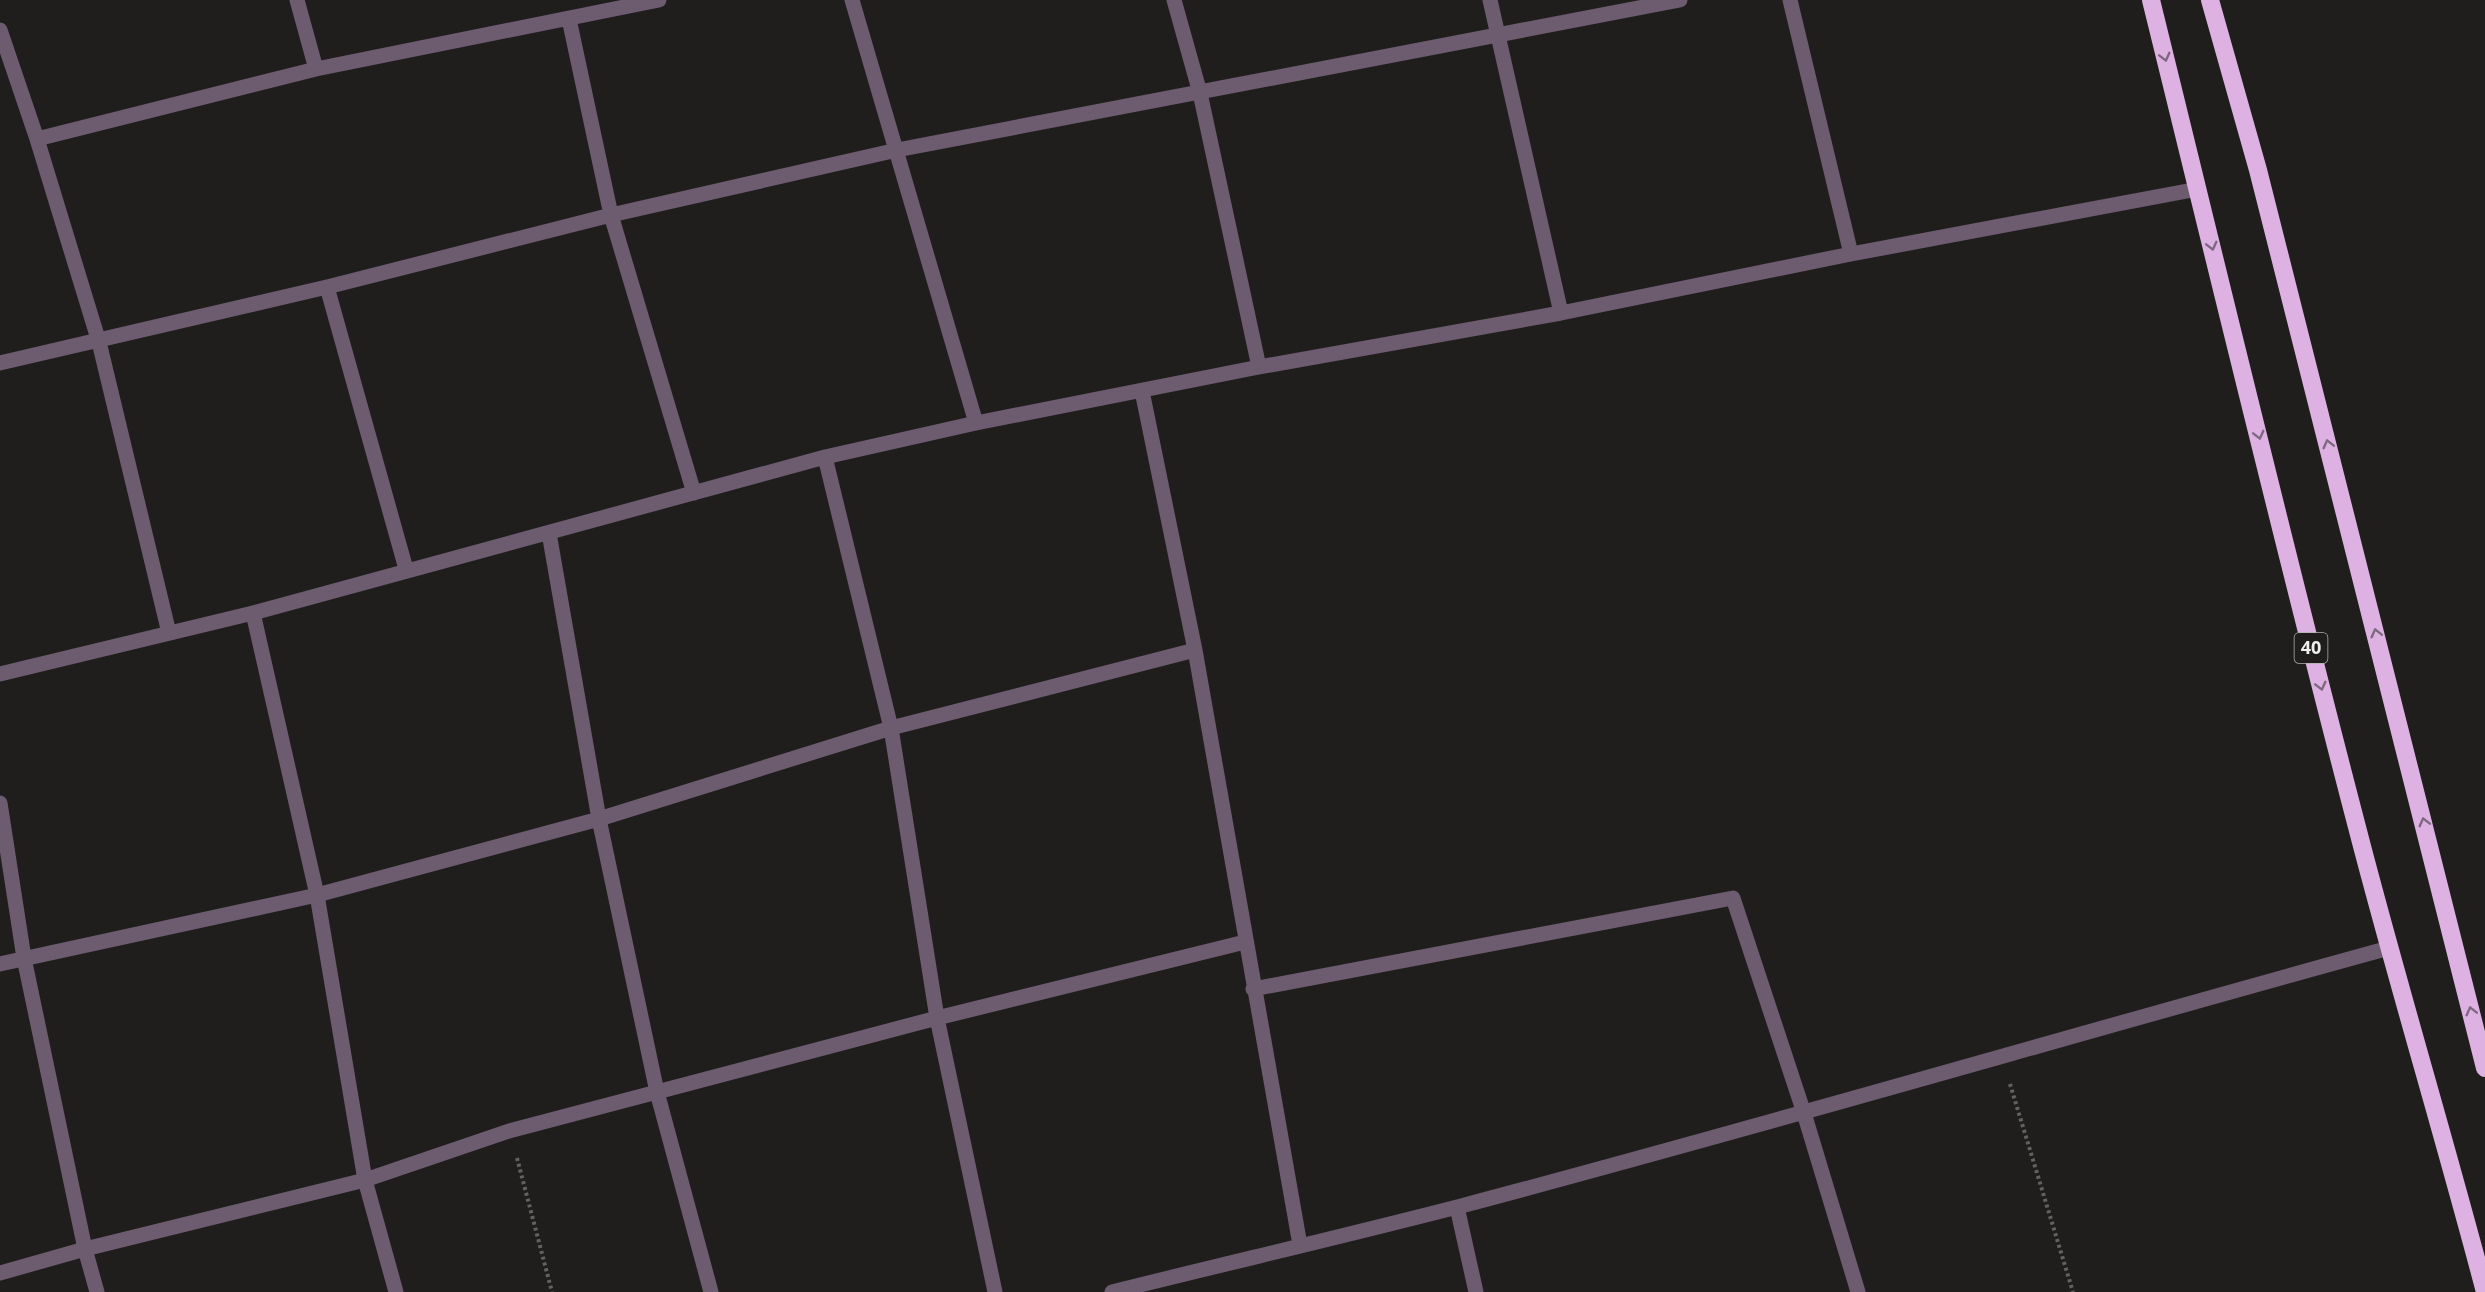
<svg xmlns="http://www.w3.org/2000/svg" width="2485" height="1292" font-family="'Open Sans',sans-serif">
	<style>
		.lines { fill: none; stroke-linecap: round; stroke-linejoin: round }
		.path { stroke: #636261; stroke-width: 4; stroke-dasharray: 3 3; stroke-linecap: butt }
		.minor { stroke: #6d5b6f; stroke-width: 15 }
		.highway { stroke: #deb1e3; stroke-width: 18 }
		.oneway { stroke: #7e6880 }
		.labels { text-anchor: middle; stroke-width: 6; stroke-linejoin: round; paint-order: stroke }
		.shield { fill: #1f1e1c; stroke: #b1b0af; stroke-width: 1.5 }
		.shield-label { font-size: 18px; font-weight: bold; fill: #f0efee }
	</style>
	<rect width="100%" height="100%" fill="#1f1e1c"/>
	<g class="lines">
		<!-- path -->
		<path class="path" d="M2010 1084 2073 1292
			M517 1158 552 1292"/>
		<!-- minor -->
		<path class="minor" d="M297 0 316 69
			M852 0 976 423
			M1174 0 1200 93 1259 367
			M1490 0 1561 313
			M1790 0 1851 254
			M569 19 611 215 694 493
			M0 30 37 139 99 342 169 633
			M37 139 316 69 659 0
			M327 287 406 569
			M0 363 327 287 611 215 897 150 1680 0
			M1142 391 1195 650 1300 1245
			M825 457 891 728 937 1018 995 1292
			M549 533 599 819 657 1092 711 1292
			M253 613 317 895 365 1180 396 1292
			M0 674 253 613 825 457 976 423 1259 367 1561 313 1851 254 2198 189
			M0 803 24 958 85 1249 97 1292
			M0 964 317 895 599 819 891 728 1195 650
			M1253 989 1733 898 1804 1113 1858 1292
			M1457 1207 1476 1292
			M0 1273 85 1249 365 1180 509 1131 937 1018 1245 942
			M1112 1292C1228 1263 1345 1236 1461 1206 1771 1124 2079 1033 2389 948"/>
		<!-- highway -->
		<path class="highway" d="M2151 0C2219 276 2285 552 2357 827 2397 982 2444 1136 2485 1292
			M2210 0 2258 170 2485 1068"/>
	</g>
	<!-- one-way arrows -->
	<defs><path id="oneway-chevron" d="M-2-3.5L2.5 0L-2 3.5" fill="none" stroke-width="1.6" stroke-linecap="round" stroke-linejoin="round" transform="scale(1.5)"/></defs>
	<g class="oneway">
		<use href="#oneway-chevron" transform="translate(2165 57) rotate(76)"/>
		<use href="#oneway-chevron" transform="translate(2212 246) rotate(76)"/>
		<use href="#oneway-chevron" transform="translate(2259 435) rotate(76)"/>
		<use href="#oneway-chevron" transform="translate(2328 444) rotate(-104)"/>
		<use href="#oneway-chevron" transform="translate(2376 633) rotate(-104)"/>
		<use href="#oneway-chevron" transform="translate(2321 686) rotate(76)"/>
		<use href="#oneway-chevron" transform="translate(2424 822) rotate(-104)"/>
		<use href="#oneway-chevron" transform="translate(2471 1011) rotate(-104)"/>
	</g>
	<g class="labels">
		<!-- shield labels -->
		<rect class="shield" x="2294.5" y="633" width="33" height="30" rx="4.5"/>
		<g class="shield-label">
			<text x="2311" y="654">40</text>
		</g>
	</g>
</svg>
